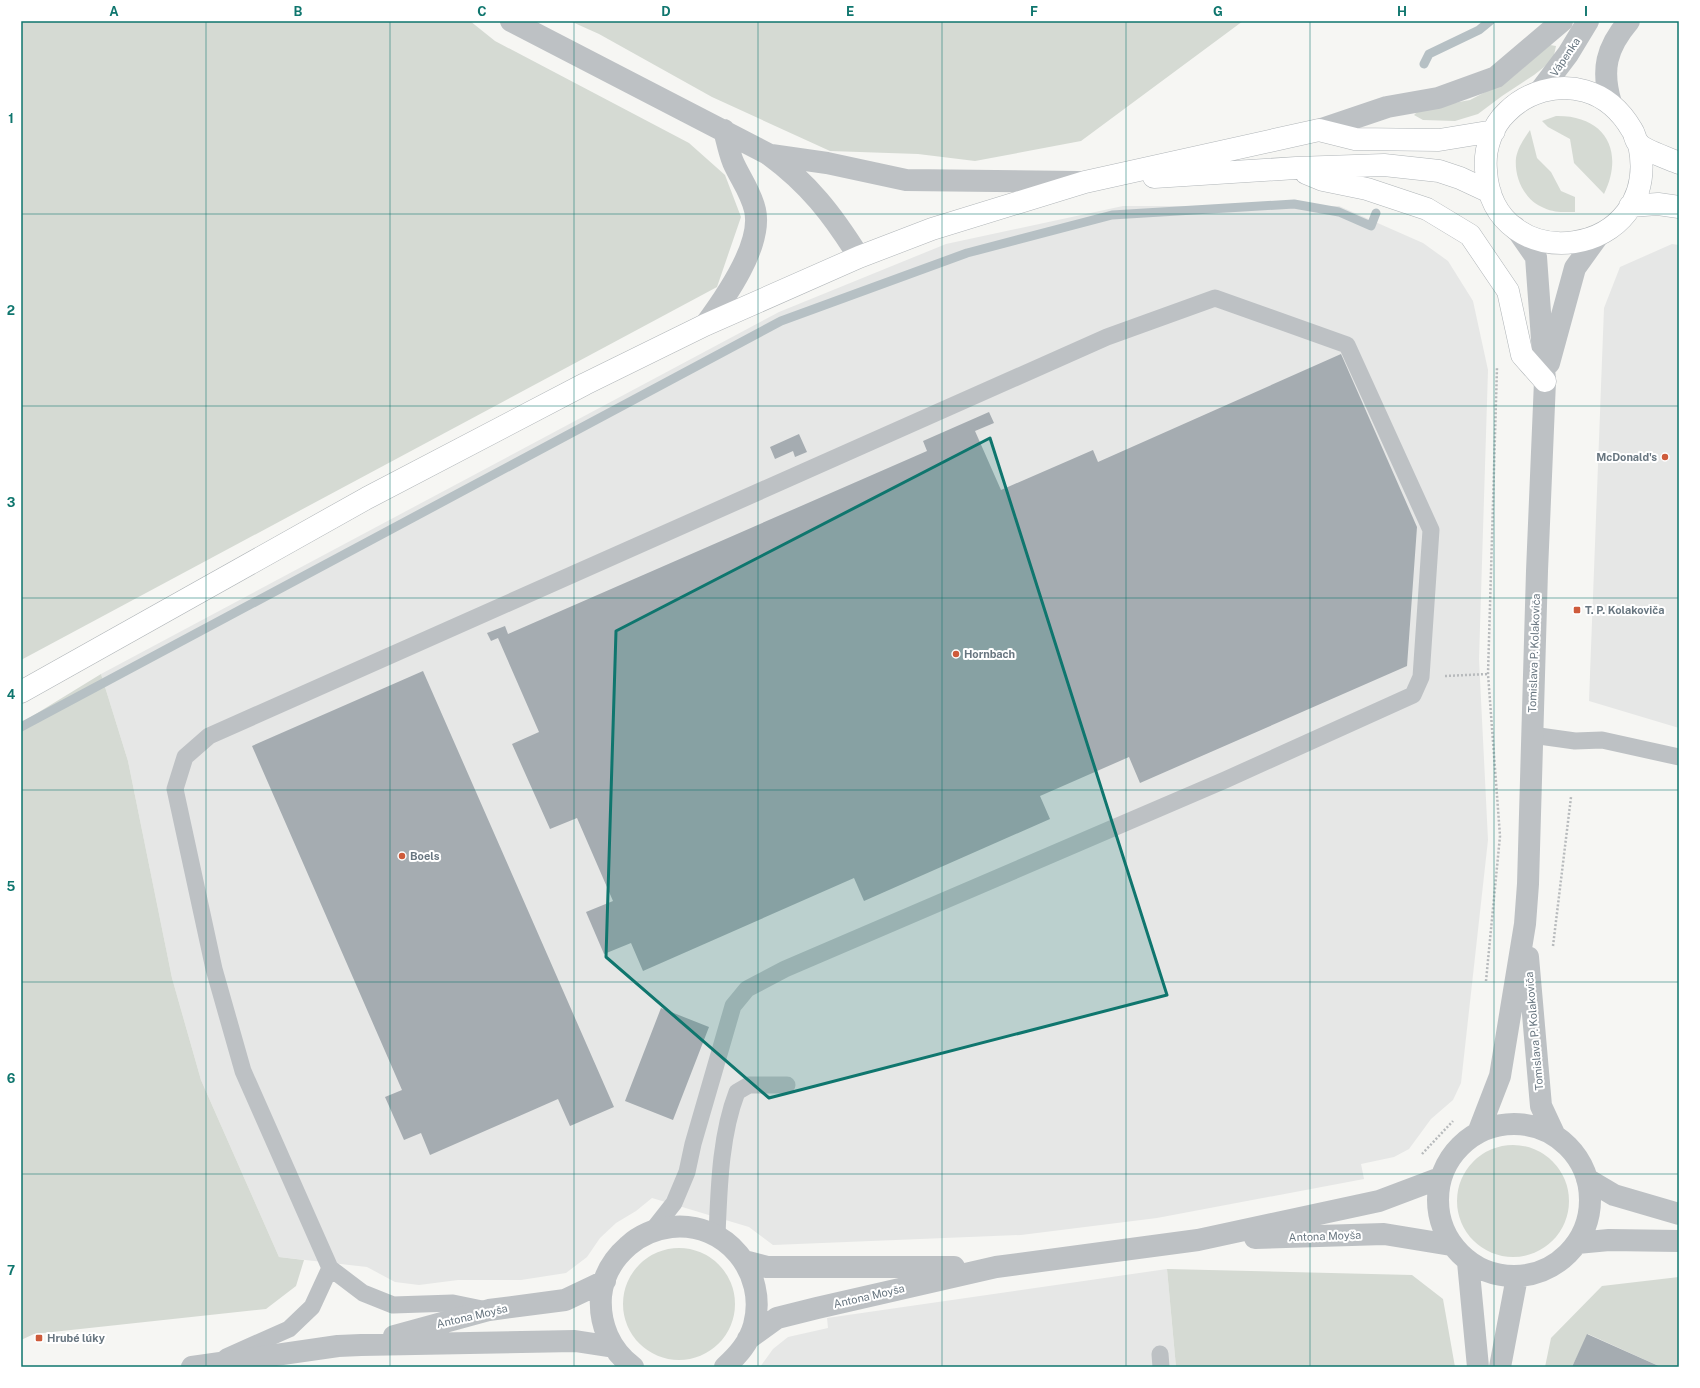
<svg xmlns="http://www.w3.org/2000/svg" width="1700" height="1388" font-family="'Public Sans',sans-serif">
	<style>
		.built { fill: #e6e7e6 }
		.green { fill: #d5dad3 }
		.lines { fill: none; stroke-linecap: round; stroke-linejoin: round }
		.stream { stroke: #b6c0c4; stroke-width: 9 }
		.building { fill: #a5acb1 }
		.secondary-casing { stroke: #b0b5b8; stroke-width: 23 }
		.path { stroke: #b7babc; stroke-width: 2.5; stroke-dasharray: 2 2; stroke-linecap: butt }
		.service { stroke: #bdc1c4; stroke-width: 17 }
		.minor { stroke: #bdc1c4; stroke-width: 22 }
		.tertiary { stroke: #bdc1c4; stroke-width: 22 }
		.secondary { stroke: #fff; stroke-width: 22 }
		.marked { fill: #0f766e; fill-opacity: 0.2; stroke: #0f766e; stroke-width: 3; stroke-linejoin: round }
		.grid { fill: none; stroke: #0f766e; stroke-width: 1; stroke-opacity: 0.55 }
		.poi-dot { fill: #ce5b3b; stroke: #fff; stroke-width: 1.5 }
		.labels { text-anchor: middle; stroke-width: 4; stroke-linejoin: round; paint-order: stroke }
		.street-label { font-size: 11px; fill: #687680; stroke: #fff }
		.poi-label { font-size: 11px; font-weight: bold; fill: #687680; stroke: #fff; text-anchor: start }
		.neatline { fill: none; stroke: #0f766e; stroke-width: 1.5 }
		.grid-label { font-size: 13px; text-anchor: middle; font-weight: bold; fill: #0f766e }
	</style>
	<rect width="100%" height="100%" fill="#f6f6f3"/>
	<!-- built -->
	<path class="built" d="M1123 206H1339L1423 243 1448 261 1473 301 1488 370 1479 659 1488 840 1461 1083 1453 1100 1431 1119 1409 1149 1394 1157 1361 1164 1364 1179 1157 1218 1021 1235 773 1245 749 1227 652 1198 636 1211 616 1223 600 1238 587 1257 566 1273 521 1280H458L419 1285 395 1282 367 1267 279 1257 201 1080 172 978 128 761 101 674 779 312 946 244Z
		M1672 244 1679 245V728L1589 701 1604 308 1620 267Z
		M1167 1269 1176 1367H760L773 1349 788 1337 828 1328 827 1318Z"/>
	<!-- green -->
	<path class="green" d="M21 21H470L495 41 689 143 725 175 741 217 717 287 21 660Z
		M570 21H1243L1081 141 975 161 918 154 830 151 712 97 599 34Z
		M1550 45 1556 46 1553 60 1534 75 1502 96 1478 114 1455 121 1423 120 1414 115 1420 109 1470 100 1510 79Z
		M1556 116C1605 115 1625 151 1604 194L1574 163 1570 139 1548 127 1542 121Z
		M1530 130 1537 158 1551 172 1561 191 1575 197V212C1564 212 1555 213 1544 208 1525 201 1514 178 1516 158 1518 147 1524 139 1530 130Z
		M101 674 128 761 172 978 201 1080 279 1257 304 1260 296 1286 266 1309 34 1334 21 1340V723Z
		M1457 1201a56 56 0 1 1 112 0a56 56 0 1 1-112 0Z
		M623 1304a56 56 0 1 1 112 0a56 56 0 1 1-112 0Z
		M1167 1269 1412 1275 1443 1299 1455 1367H1176Z
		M1679 1277V1367H1661L1588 1334 1572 1367H1545L1551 1338 1602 1286Z"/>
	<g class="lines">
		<!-- stream -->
		<path class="stream" d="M1424 64 1429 54 1479 30 1490 21
			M21 727 781 321 967 253 1112 215 1294 204 1339 212 1371 226 1376 213"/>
	</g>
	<!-- building -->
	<path class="building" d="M1341 354 1417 527 1407 666 1140 783 1129 757 1040 796 1050 819 864 901 854 878 643 971 631 943 604 954 586 912 613 901 577 818 550 829 512 744 539 732 498 638 491 641 487 633 505 626 508 634 927 451 923 441 989 412 994 423 975 431 1001 490 1093 450 1098 462Z
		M799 434 807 452 795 457 793 451 775 459 770 447Z
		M423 671 614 1107 570 1126 558 1099 430 1155 421 1133 404 1140 385 1097 402 1090 252 746Z
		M661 1008 709 1027 673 1120 625 1101Z
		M1587 1334 1661 1367H1572Z"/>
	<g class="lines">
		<!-- secondary casing -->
		<g class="secondary-casing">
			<path id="secondary" d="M1639 144C1664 260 1492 281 1486 170 1484 149 1492 126 1507 112 1527 92 1557 83 1585 91 1606 97 1621 111 1632 130 1635 134 1635 140 1638 143 1643 150 1670 159 1679 163
				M1306 173 1323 180 1367 189 1427 209 1470 235 1508 291 1522 355 1545 381
				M1154 177 1296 168 1384 165 1439 171 1460 178 1490 192
				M1630 206 1658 204 1679 207
				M21 692 367 498 585 384 705 325 859 257 932 229 1085 182 1319 130 1355 139 1439 140 1494 131"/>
		</g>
		<!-- path -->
		<path class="path" d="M1445 676 1488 674
			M1553 946 1571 797
			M1486 981 1500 836 1488 674 1497 367
			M1422 1154 1453 1121"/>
		<!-- service -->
		<path class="service" d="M1532 735 1575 741 1602 740 1679 757
			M717 1235C719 1189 720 1136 737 1092L749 1085H787
			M487 1310 453 1303 393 1305 363 1293 330 1268 243 1071 214 969 175 789 185 757 209 736 1107 337 1215 298 1347 345 1431 530 1421 677 1413 695 1225 780 785 969 747 989 733 1006 693 1144 687 1172 674 1203 652 1231
			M1160 1354 1161 1367
			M226 1357 289 1329 312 1307 330 1268"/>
		<!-- minor -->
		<path class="minor" d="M1549 363 1575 268 1598 236
			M1528 957 1541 1106 1555 1136
			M1438 1200a76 76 0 1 1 152 0a76 76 0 1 1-152 0Z
			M1478 1133 1500 1076 1525 924 1528 884 1537 571 1545 381 1536 257 1515 227
			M1587 1179 1614 1195 1679 1214
			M1255 1238 1384 1234 1451 1245
			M1577 1243 1609 1240 1679 1241
			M744 1261 767 1267H954
			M1468 1262 1478 1367
			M394 1336 489 1310 565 1300 605 1281
			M748 1339 777 1318 817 1308 996 1267 1198 1240 1379 1201 1440 1178
			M192 1367 338 1346 361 1345 575 1341 614 1347
			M633 1367C610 1350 599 1324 601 1296 603 1276 613 1259 628 1246 640 1235 655 1229 671 1227 726 1221 768 1273 754 1325 749 1343 738 1355 725 1367
			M1500 1367 1517 1277"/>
		<!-- tertiary -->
		<path class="tertiary" d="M511 21 768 154C809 184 832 214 859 257
			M1540 91 1568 54 1588 21
			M1611 103C1601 70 1606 48 1629 21
			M1319 130 1387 107 1438 98 1496 77 1562 21
			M771 155 827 163 906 180 1078 182
			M705 325C725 298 763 245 755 210 751 192 740 178 733 162 729 152 727 141 724 130"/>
		<!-- secondary -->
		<use href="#secondary" class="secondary"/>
	</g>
	<!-- marked area -->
	<path class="marked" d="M990 438 1167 995 769 1098 606 957 616 631Z"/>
	<!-- grid -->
	<path class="grid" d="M206 21V1367M390 21V1367M574 21V1367M758 21V1367M942 21V1367M1126 21V1367M1310 21V1367M1494 21V1367M21 214H1679M21 406H1679M21 598H1679M21 790H1679M21 982H1679M21 1174H1679"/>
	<!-- markers -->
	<g class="poi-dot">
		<circle cx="1665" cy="457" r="4"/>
		<rect x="1573" y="606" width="8" height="8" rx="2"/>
		<circle cx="956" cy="654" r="4"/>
		<circle cx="402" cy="856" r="4"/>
		<rect x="35" y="1334" width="8" height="8" rx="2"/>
	</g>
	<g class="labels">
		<!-- street labels -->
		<g class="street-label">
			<text transform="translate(1565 57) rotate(-56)" y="4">Vápenka</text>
			<text transform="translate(1534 653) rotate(-88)" y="4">Tomislava P. Kolakoviča</text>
			<text transform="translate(1534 1031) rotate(-95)" y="4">Tomislava P. Kolakoviča</text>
			<text transform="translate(1325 1236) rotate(-2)" y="4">Antona Moyša</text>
			<text transform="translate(869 1296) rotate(-13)" y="4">Antona Moyša</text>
			<text transform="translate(472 1316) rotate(-13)" y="4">Antona Moyša</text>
		</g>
		<!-- poi labels -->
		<g class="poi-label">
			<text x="1657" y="461" text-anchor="end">McDonald's</text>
			<text x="1585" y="614">T. P. Kolakoviča</text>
			<text x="964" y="658">Hornbach</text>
			<text x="410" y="860">Boels</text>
			<text x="47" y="1342">Hrubé lúky</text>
		</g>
	</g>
	<!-- border -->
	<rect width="1700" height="1388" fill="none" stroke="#ffffff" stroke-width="44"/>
	<rect x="22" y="22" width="1656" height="1344" class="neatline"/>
	<g class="grid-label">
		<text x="114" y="16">A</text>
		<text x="298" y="16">B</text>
		<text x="482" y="16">C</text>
		<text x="666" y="16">D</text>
		<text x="850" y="16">E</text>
		<text x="1034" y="16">F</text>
		<text x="1218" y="16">G</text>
		<text x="1402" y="16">H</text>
		<text x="1586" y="16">I</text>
		<text x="11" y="123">1</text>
		<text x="11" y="315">2</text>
		<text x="11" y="507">3</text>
		<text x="11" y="699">4</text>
		<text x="11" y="891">5</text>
		<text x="11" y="1083">6</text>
		<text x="11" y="1275">7</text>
	</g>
</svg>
